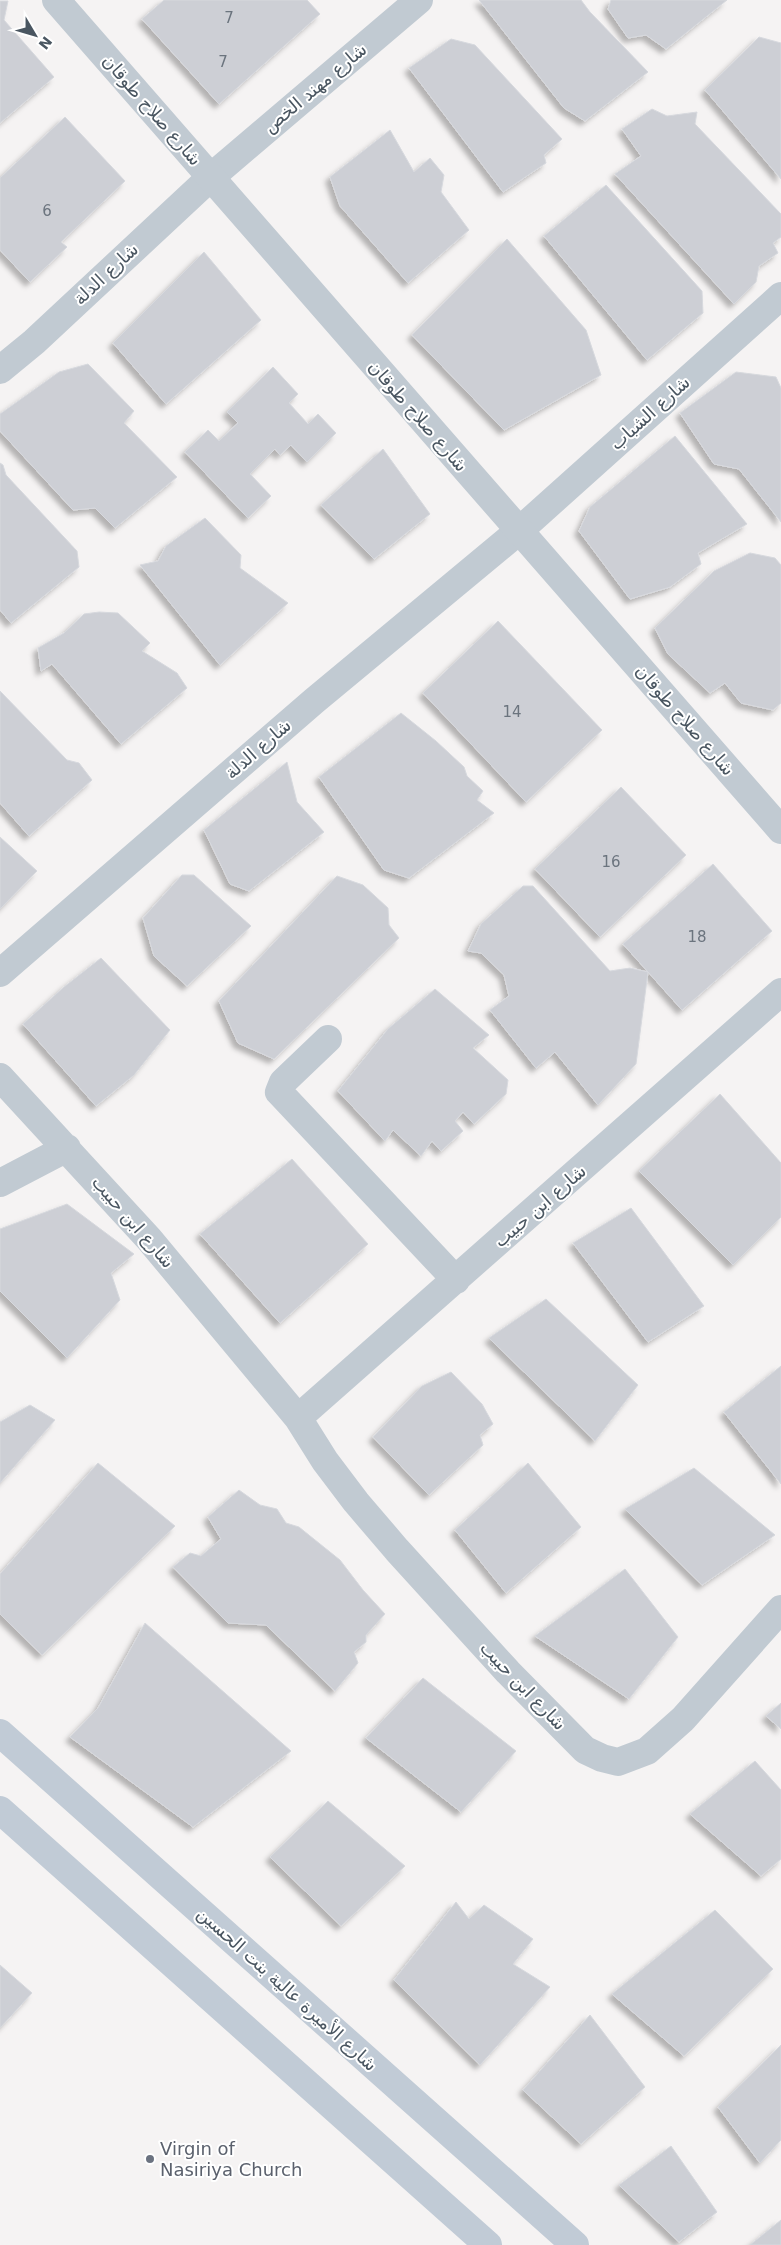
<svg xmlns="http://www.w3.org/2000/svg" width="781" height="2245" font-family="'DejaVu Sans',Vazirmatn,sans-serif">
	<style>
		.building { fill: #cdcfd5; stroke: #d7d9de; filter: url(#shadow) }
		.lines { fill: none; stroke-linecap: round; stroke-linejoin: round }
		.minor { stroke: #c1cad2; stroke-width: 28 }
		.tertiary { stroke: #c1cad2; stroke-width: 28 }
		.secondary { stroke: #c1cbd6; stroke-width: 28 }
		.worship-dot { fill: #6b7280; stroke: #fff; stroke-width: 2 }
		.labels { text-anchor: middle; stroke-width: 4; stroke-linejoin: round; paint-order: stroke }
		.number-label { font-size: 15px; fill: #6b747e }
		.street-label { font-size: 18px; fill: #4a5661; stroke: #fff }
		.worship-label { font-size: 18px; fill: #5b616d; stroke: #fff; text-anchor: start }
	</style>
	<defs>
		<filter id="shadow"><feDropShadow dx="-4.5" dy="4.5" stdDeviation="2.5" flood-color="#0004"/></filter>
	</defs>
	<rect width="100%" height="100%" fill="#f5f3f3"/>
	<!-- building -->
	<path class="building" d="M164 0H307L320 14 219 104 142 19Z
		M479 0H581L590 12 648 72 585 121 564 108Z
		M611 0H727L666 49 646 35 628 38 608 9Z
		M0 1H8L4 20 54 77 0 123Z
		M759 37 781 43V179L705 90Z
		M451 39 475 45 562 139 544 155 546 163 503 192 409 68Z
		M652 109 667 116 697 112 695 124 781 214V237L773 243 778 253 759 266 756 282 734 304 615 174 641 156 622 129Z
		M65 117 125 181 61 242 67 247 30 282 0 250V178Z
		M390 130 414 172 430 158 444 175 441 192 469 230 408 283 340 206 330 177Z
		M606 185 702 291 703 313 647 360 544 236Z
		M507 239 586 330 601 375 504 430 412 335Z
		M204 252 261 320 166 404 113 343Z
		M88 364 134 411 124 423 177 477 115 528 95 508 73 510 0 431V414L59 372Z
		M273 367 298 394 289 403 308 424 318 414 336 433 307 462 291 445 280 455 275 449 250 474 271 496 248 518 185 452 208 430 219 441 238 423 227 412Z
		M736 372 776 377 781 388V522L739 469 714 464 680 413Z
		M675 436 747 524 698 553 701 564 670 587 630 599 579 531 590 507Z
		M383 449 430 514 374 559 321 505Z
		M0 463 3 465 6 475 77 551 79 567 11 623 0 610Z
		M205 518 241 555 240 568 288 603 220 665 140 565 158 561 166 546Z
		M750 553 775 558 781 565V703L773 710 741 703 725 683 710 693 668 654 655 628 714 571Z
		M99 612 118 613 150 643 142 651 177 673 187 688 121 744 52 664 41 671 38 648 64 633 84 614Z
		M498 621 602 730 526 802 423 693Z
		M0 691 67 760 79 763 92 780 29 836 0 803Z
		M401 713 436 741 464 767 467 776 483 791 477 800 494 813 409 878 384 870 319 777Z
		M287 762 297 802 324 832 249 891 230 884 204 830Z
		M621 787 686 855 600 937 535 869Z
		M0 837 37 871 0 909Z
		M713 864 772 931 682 1010 623 944Z
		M182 875H194L251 926 187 986 154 956 143 918Z
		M337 876 363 885 388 908 389 925 399 938 274 1059 238 1043 219 1001Z
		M523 886H533L610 971 630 968 648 972 636 1064 598 1105 555 1052 536 1068 490 1010 509 996 504 975 481 953 468 951 481 924Z
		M101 958 170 1030 134 1075 96 1106 23 1024 64 987Z
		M435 989 489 1035 473 1048 508 1080 506 1094 474 1124 463 1112 455 1121 463 1131 441 1151 432 1141 421 1156 393 1130 385 1141 338 1091 388 1029Z
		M720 1094 781 1163V1217L733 1265 639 1171Z
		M292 1159 368 1244 280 1323 200 1234Z
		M67 1204 134 1254 111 1273 120 1300 67 1358 0 1291V1229Z
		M631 1208 704 1306 648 1342 573 1243Z
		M546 1299 638 1385 595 1441 489 1338Z
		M781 1366V1484L724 1412Z
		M451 1372 482 1404 493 1424 480 1435 483 1445 429 1495 373 1437 422 1386Z
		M30 1405 55 1420 0 1483V1422Z
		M98 1463 175 1526 42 1655 0 1614V1574Z
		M528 1463 581 1527 506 1593 455 1530Z
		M694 1468 775 1535 702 1585 625 1509Z
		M239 1490 260 1505 277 1509 286 1523 299 1527 340 1560 363 1590 385 1614 366 1635V1642L354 1652 358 1663 335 1691 266 1625 228 1623 173 1567 190 1553 201 1556 221 1539 208 1517Z
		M625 1569 678 1637 629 1699 535 1636Z
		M145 1623 291 1751 193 1827 70 1737 98 1708Z
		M423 1678 516 1751 461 1812 366 1738Z
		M781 1703V1729L766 1716Z
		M755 1761 781 1790V1859L761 1876 690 1814Z
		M328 1801 405 1866 341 1926 270 1857Z
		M456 1902 469 1919 484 1905 533 1939 513 1964 550 1987 480 2065 394 1980Z
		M715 1910 773 1969 684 2056 612 1994Z
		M0 1965 32 1993 0 2028Z
		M590 2015 645 2087 581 2144 523 2090Z
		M781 2045V2140L760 2163 718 2107Z
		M671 2146 717 2212 679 2242 619 2185Z
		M781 2220V2245H750Z"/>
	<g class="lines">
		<!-- minor -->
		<path class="minor" d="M0 370 34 342 211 177 419 0
			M0 973 314 701 520 530 781 296
			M328 1039 283 1082 279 1092 456 1280
			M0 1077 149 1239 298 1418 325 1461 356 1502 397 1550 508 1672 585 1750 602 1758 618 1762 647 1751 683 1719 781 1609
			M0 1183 67 1148
			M298 1418 781 992"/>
		<!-- tertiary -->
		<path class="tertiary" d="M56 0 781 830"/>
		<!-- secondary -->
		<path class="secondary" d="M0 1733 575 2245
			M0 1810 488 2245"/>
	</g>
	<!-- markers -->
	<circle class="worship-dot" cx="150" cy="2159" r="5"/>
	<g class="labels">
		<!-- number labels -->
		<g class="number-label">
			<text x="229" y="23">7</text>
			<text x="223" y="67">7</text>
			<text x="47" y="216">6</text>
			<text x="512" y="717">14</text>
			<text x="611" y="867">16</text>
			<text x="697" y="942">18</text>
		</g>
		<!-- street labels -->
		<g class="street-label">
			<text transform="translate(315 88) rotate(-40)" y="6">شارع مهند الخص</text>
			<text transform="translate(152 110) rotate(49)" y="6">شارع صلاح طوقان</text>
			<text transform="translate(106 274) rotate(-43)" y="6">شارع الدلة</text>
			<text transform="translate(650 413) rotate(-42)" y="6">شارع الشباب</text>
			<text transform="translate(418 416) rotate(49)" y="6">شارع صلاح طوقان</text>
			<text transform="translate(685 720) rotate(49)" y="6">شارع صلاح طوقان</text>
			<text transform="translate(258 749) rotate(-41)" y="6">شارع الدلة</text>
			<text transform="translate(540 1206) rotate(-41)" y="6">شارع ابن حبيب</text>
			<text transform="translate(133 1222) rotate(49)" y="6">شارع ابن حبيب</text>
			<text transform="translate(523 1686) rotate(46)" y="6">شارع ابن حبيب</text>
			<text transform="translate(287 1989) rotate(42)" y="6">شارع الأميرة عالية بنت الحسين</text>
		</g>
		<!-- worship labels -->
		<g class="worship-label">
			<text x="160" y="2155">Virgin of<tspan x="160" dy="21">Nasiriya Church</tspan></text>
		</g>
	</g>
	<!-- north arrow -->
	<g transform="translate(35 35) rotate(128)" stroke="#ffffff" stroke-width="4" paint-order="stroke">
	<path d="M0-4L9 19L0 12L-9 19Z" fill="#4a5661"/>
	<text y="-8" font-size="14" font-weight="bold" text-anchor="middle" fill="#4a5661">N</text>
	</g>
</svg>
